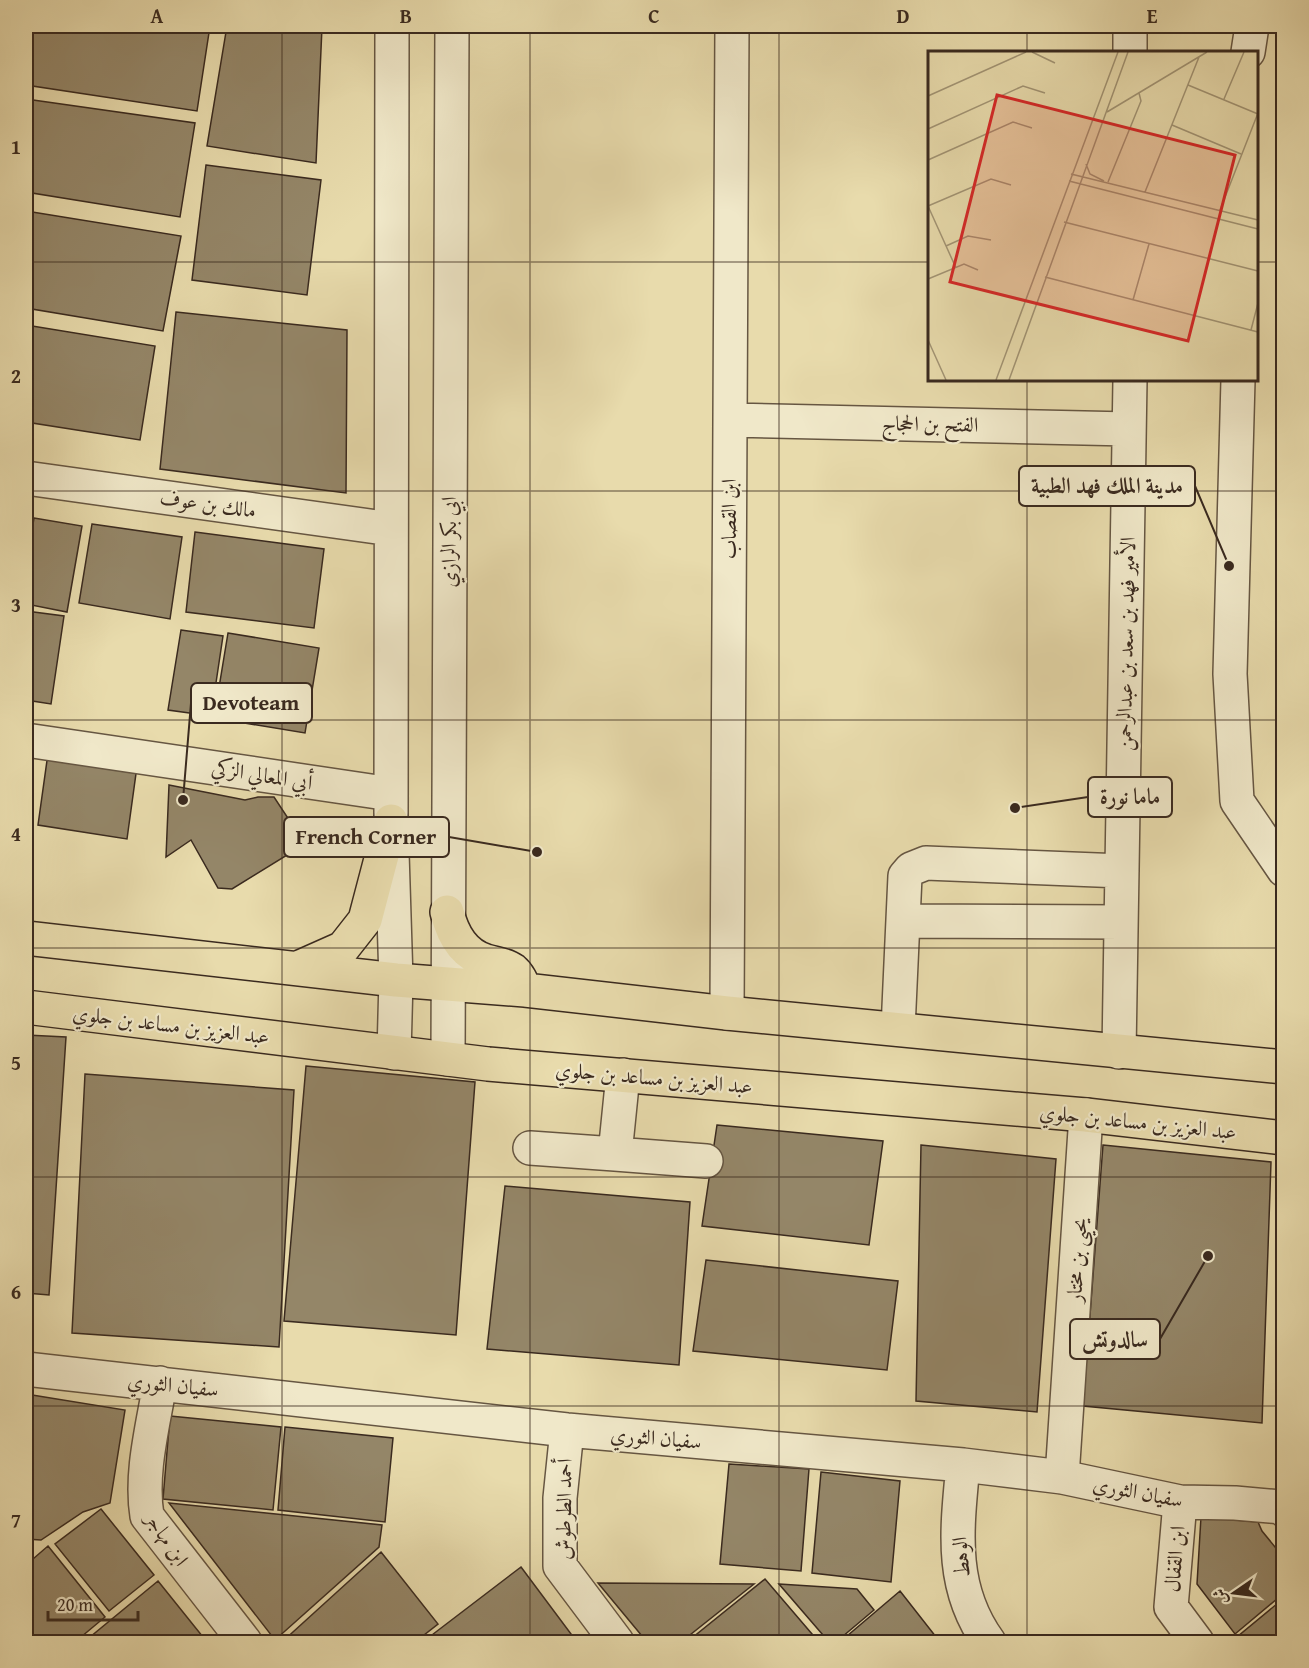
<svg xmlns="http://www.w3.org/2000/svg" width="1309" height="1668" font-family="'Gentium Book Plus',Amiri,serif">
	<style>
		.building { fill: #948668; stroke: #3a2a1f; stroke-width: 1.5 }
		.lines { fill: none; stroke-linecap: round; stroke-linejoin: round }
		.minor-casing { stroke: #665642; stroke-width: 36 }
		.major-casing { stroke: #3a2a1f; stroke-width: 36 }
		.minor { stroke: #f0e8c9; stroke-width: 33 }
		.major { stroke: #e8dbac; stroke-width: 33 }
		.grid { fill: none; stroke: #3a2a1f; stroke-width: 1.5; stroke-opacity: 0.55 }
		.labels { text-anchor: middle; stroke-width: 4.5; stroke-linejoin: round; paint-order: stroke }
		.street-label { font-size: 21px; fill: #3a2a1f; stroke: #f0e8c9 }
		.inset-road { fill: none; stroke: #a29474; stroke-width: 1.5 }
		.view { fill: #d62828; fill-opacity: 0.15; stroke: #d62828; stroke-width: 3 }
		.inset-edge { fill: none; stroke: #3a2a1f; stroke-width: 3 }
		.leader { fill: none; stroke: #3a2a1f; stroke-width: 2 }
		.callout-dot { fill: #3a2a1f; stroke: #f0e8c9; stroke-width: 2 }
		.callout { fill: #f0e8c9; stroke: #3a2a1f; stroke-width: 2 }
		.callout-label { font-size: 22px; text-anchor: middle; font-weight: bold; fill: #3a2a1f }
		.neatline { fill: none; stroke: #3a2a1f; stroke-width: 2 }
		.grid-label { font-size: 20px; text-anchor: middle; font-weight: bold; fill: #3a2a1f }
	</style>
	<rect width="100%" height="100%" fill="#e8dbac"/>
	<filter id="stains"><feTurbulence type="fractalNoise" baseFrequency=".00333" numOctaves="4"/><feColorMatrix values="0 0 0 0 .2 0 0 0 0 .09 0 0 0 0 .02 0 0 0 .5 -.17"/></filter>
	<radialGradient id="worn" r=".72"><stop offset=".6" stop-color="#630" stop-opacity="0"/><stop offset="1" stop-color="#630" stop-opacity=".3"/></radialGradient>
	<!-- building -->
	<path class="building" d="M26 26H210L197 111 26 85Z
		M227 26 322 27 316 163 207 146Z
		M26 99 195 123 180 217 26 192Z
		M206 165 321 180 307 295 192 280Z
		M26 211 181 236 163 331 26 308Z
		M176 312 347 330 346 493 160 469Z
		M26 325 155 346 140 440 26 422Z
		M34 518 82 526 67 612 26 604V568Z
		M92 524 182 537 170 619 79 603Z
		M195 532 324 549 314 628 186 612Z
		M26 611 64 616 51 704 26 700Z
		M181 630 223 636 211 716 168 710Z
		M228 633 319 648 305 733 214 718Z
		M50 739 138 759 127 839 38 825Z
		M169 785 245 800 258 797H274L305 844 232 889 218 888 191 840 166 857Z
		M26 1035 66 1037 49 1295 26 1293Z
		M306 1066 475 1082 456 1335 284 1321Z
		M85 1074 294 1090 279 1347 72 1333Z
		M717 1125 883 1141 869 1245 702 1226Z
		M921 1145 1056 1159 1037 1412 916 1401Z
		M1103 1145 1271 1162 1262 1423 1083 1406Z
		M505 1186 690 1202 679 1365 487 1349Z
		M706 1260 898 1281 887 1370 693 1351Z
		M26 1394 125 1410 110 1503 83 1512 41 1540 26 1539Z
		M170 1416 281 1427 273 1510 163 1499Z
		M285 1427 393 1438 385 1522 278 1510Z
		M729 1464 809 1469 801 1571 720 1564Z
		M821 1472 900 1481 891 1582 812 1573Z
		M169 1503 382 1525 379 1547 275 1640Z
		M101 1509 154 1575 109 1611 55 1544Z
		M1201 1517 1258 1522 1262 1531 1284 1558V1593L1235 1634 1197 1584Z
		M48 1546 105 1617 75 1642H39L26 1626V1565Z
		M381 1552 438 1624 415 1642H282Z
		M521 1567 577 1642H432L428 1638Z
		M765 1579 818 1641 817 1642H687Z
		M158 1581 207 1642H84Z
		M598 1583 754 1584 681 1642H647Z
		M779 1584 857 1589 874 1610 836 1642H829Z
		M900 1591 940 1642H840Z
		M1284 1598V1642H1240L1237 1637Z"/>
	<g class="lines">
		<!-- minor casing -->
		<g class="minor-casing">
			<path id="minor" d="M392 26 391 821 396 980 394 1053
				M1130 52V26
				M1248 52 1252 26
				M1238 380 1230 674 1237 801 1284 870
				M730 420 1129 429
				M26 478 391 529
				M26 740 391 794
				M903 921 1121 922
				M727 1013 732 26
				M898 1029 905 876 911 869 926 863 1122 871
				M1119 1052 1130 380
				M448 1059 452 26
				M530 1148 615 1154 623 1075
				M615 1154 706 1161
				M26 1369 567 1430 963 1465 1062 1477 1180 1502 1235 1503 1281 1507 1284 1510
				M160 1383C153 1426 140 1473 147 1516L245 1642
				M567 1430 560 1498V1566L617 1642
				M963 1465C957 1529 949 1587 989 1642
				M1062 1477 1086 1115
				M1180 1502 1171 1607 1197 1642"/>
		</g>
		<!-- major casing -->
		<g class="major-casing">
			<path id="major" d="M447 912C452 933 463 954 486 961 495 964 505 964 513 970 519 975 522 983 525 990
				M26 938 396 980 525 990 727 1013 1284 1067
				M298 968 343 948 365 920 391 821
				M26 1007 488 1064 1086 1115 1284 1138"/>
		</g>
		<!-- minor -->
		<use href="#minor" class="minor"/>
		<!-- major -->
		<use href="#major" class="major"/>
	</g>
	<!-- grid -->
	<path class="grid" d="M282 26V1642M530 26V1642M779 26V1642M1027 26V52M26 262H930M1256 262H1284M1027 380V1642M26 491H1284M26 720H1284M26 948H1284M26 1177H1284M26 1406H1284"/>
	<g class="labels">
		<!-- street labels -->
		<g class="street-label">
			<text transform="translate(930 424) rotate(1)" y="7">الفتح بن الحجاج</text>
			<text transform="translate(208 504) rotate(8)" y="7">مالك بن عوف</text>
			<text transform="translate(729 519) rotate(-90)" y="7">ابن القصاب</text>
			<text transform="translate(449 542) rotate(-90)" y="7">ابي بكر الرازي</text>
			<text transform="translate(1126 644) rotate(-89)" y="7">الأمير فهد بن سعد بن عبدالرحمن</text>
			<text transform="translate(262 775) rotate(9)" y="7">أبي المعالي الزكي</text>
			<text transform="translate(171 1025) rotate(7)" y="7">عبد العزيز بن مساعد بن جلوي</text>
			<text transform="translate(654 1078) rotate(5)" y="7">عبد العزيز بن مساعد بن جلوي</text>
			<text transform="translate(1138 1122) rotate(6)" y="7">عبد العزيز بن مساعد بن جلوي</text>
			<text transform="translate(1077 1260) rotate(-86)" y="7">يحيى بن مختار</text>
			<text transform="translate(173 1385) rotate(6)" y="7">سفيان الثوري</text>
			<text transform="translate(656 1438) rotate(5)" y="7">سفيان الثوري</text>
			<text transform="translate(1138 1492) rotate(11)" y="7">سفيان الثوري</text>
			<text transform="translate(564 1509) rotate(-89)" y="7">أحمد الطرطوش</text>
			<text transform="translate(167 1539) rotate(56)" y="7">ابن مهاجر</text>
			<text transform="translate(961 1557) rotate(-95)" y="7">الوهط</text>
			<text transform="translate(1175 1559) rotate(-85)" y="7">ابن القفال</text>
		</g>
	</g>
	<!-- overview -->
	<g transform="translate(928 51)">
		<rect width="330" height="330" fill="#e8dbac"/>
		<path class="inset-road" d="M104 1 127 12M260 34 330 63M0 45 98 1M296 48 316 1M179 61 279 1M244 74 313 103M0 78 95 35 117 42M0 109 85 71 104 77M158 113 162 123 176 130M143 123 330 169M141 130 330 178M180 131 213 50 211 42M217 141 271 6M0 155 63 128 83 134M0 155 28 217M292 159 330 62M136 171 330 220M18 195 40 185 63 189M117 226 330 281M0 228 36 213 50 219M205 249 221 193M323 279 330 252M0 289 18 329M68 329 190 1M81 329 200 1"/>
		<path class="view" d="M69 44 307 104 260 290 22 231Z"/>
		<rect width="330" height="330" class="inset-edge"/>
	</g>
	<!-- callouts -->
	<path class="leader" d="M1229 566L1195 486M183 800L191 703M1015 808L1088 797M537 852L449 837M1208 1256L1160 1339"/>
	<g class="callout-dot">
		<circle cx="1229" cy="566" r="6"/>
		<circle cx="183" cy="800" r="6"/>
		<circle cx="1015" cy="808" r="6"/>
		<circle cx="537" cy="852" r="6"/>
		<circle cx="1208" cy="1256" r="6"/>
	</g>
	<g class="callout">
		<rect x="1019" y="466" width="176" height="40" rx="6"/>
		<rect x="191" y="683" width="121" height="40" rx="6"/>
		<rect x="1088" y="777" width="84" height="40" rx="6"/>
		<rect x="284" y="817" width="165" height="40" rx="6"/>
		<rect x="1070" y="1319" width="90" height="40" rx="6"/>
	</g>
	<g class="callout-label">
		<text x="1107" y="493">مدينة الملك فهد الطبية</text>
		<text x="251" y="710">Devoteam</text>
		<text x="1130" y="804">ماما نورة</text>
		<text x="366" y="844">French Corner</text>
		<text x="1115" y="1347">سالدوتش</text>
	</g>
	<!-- margin -->
	<rect width="1309" height="1668" fill="none" stroke="#e8dbac" stroke-width="66"/>
	<!-- north arrow -->
	<g transform="translate(1234 1593) rotate(256)" stroke="#f0e8c9" stroke-width="4.5" paint-order="stroke">
	<path d="M0-4.5L10 22L0 15L-10 22Z" fill="#3a2a1f"/>
	<text y="-9" font-size="16" font-weight="bold" text-anchor="middle" fill="#3a2a1f">ش</text>
	</g>
	<!-- scale -->
	<path d="M48 1611v9h90v-9" fill="none" stroke="#3a2a1f" stroke-width="3"/>
	<text x="57" y="1611" font-size="18" fill="#3a2a1f" stroke="#f0e8c9" stroke-width="4.5" paint-order="stroke">20 m</text>
	<rect x="33" y="33" width="1243" height="1602" class="neatline"/>
	<g class="grid-label">
		<text x="157" y="23">A</text>
		<text x="406" y="23">B</text>
		<text x="654" y="23">C</text>
		<text x="903" y="23">D</text>
		<text x="1152" y="23">E</text>
		<text x="16" y="154">1</text>
		<text x="16" y="383">2</text>
		<text x="16" y="612">3</text>
		<text x="16" y="841">4</text>
		<text x="16" y="1070">5</text>
		<text x="16" y="1299">6</text>
		<text x="16" y="1527">7</text>
	</g>
	<rect width="100%" height="100%" filter="url(#stains)"/>
	<rect width="100%" height="100%" fill="url(#worn)"/>
</svg>
